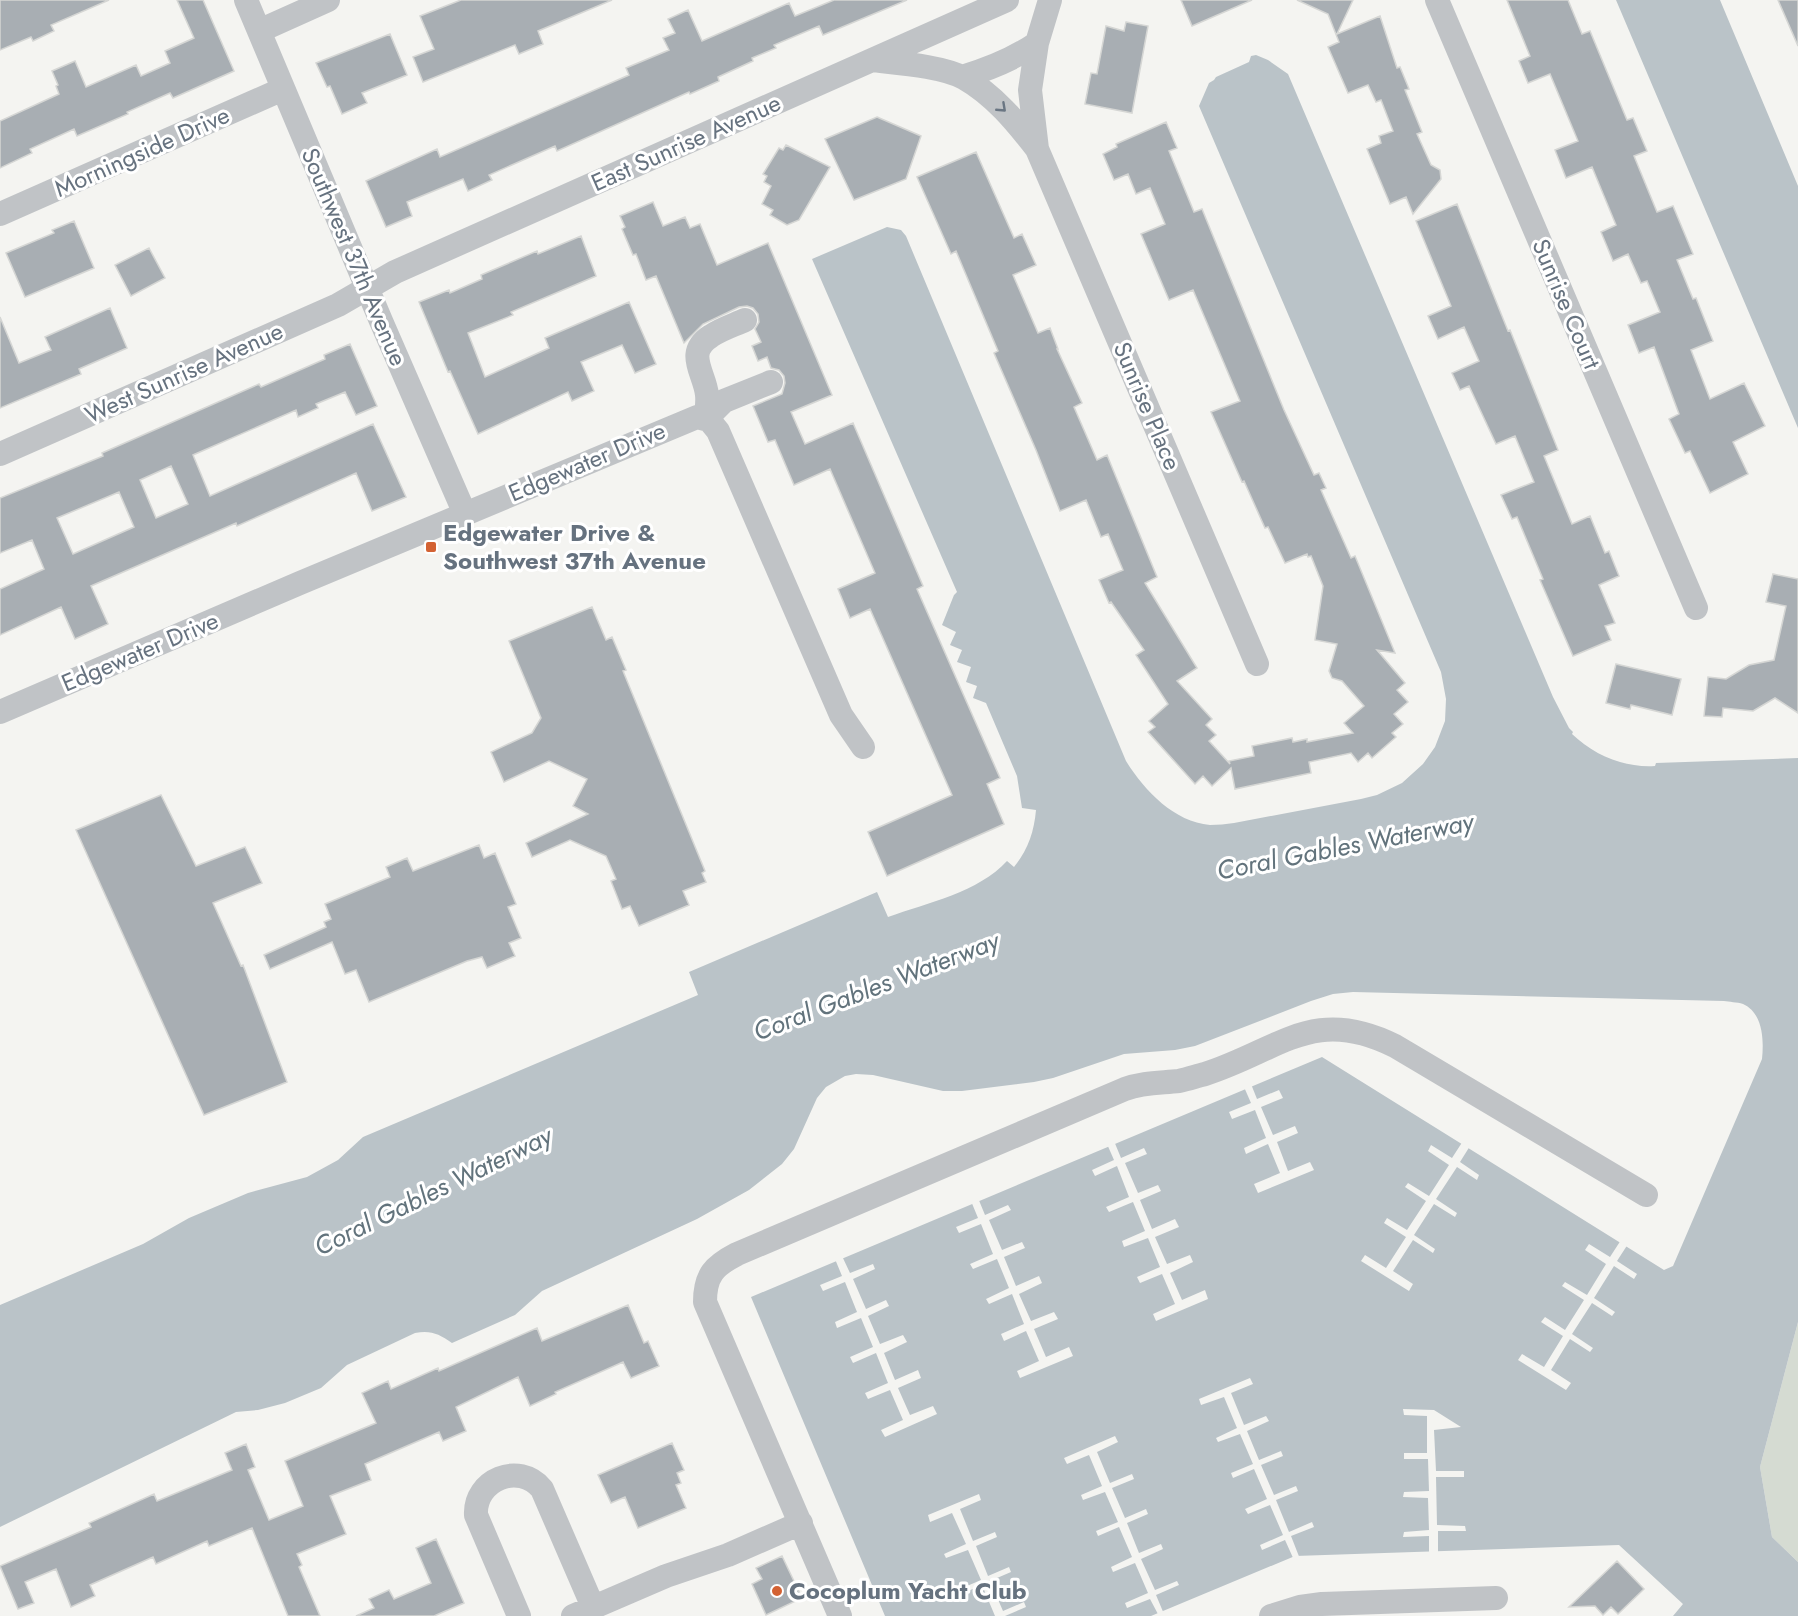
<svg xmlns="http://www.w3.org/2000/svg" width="1798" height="1616" font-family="Jost,sans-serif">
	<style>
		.green { fill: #d5dbd2 }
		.water { fill: #bac3c8 }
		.pier { fill: #f4f4f1 }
		.building { fill: #a8aeb3; stroke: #d5d6d4; stroke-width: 1.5; fill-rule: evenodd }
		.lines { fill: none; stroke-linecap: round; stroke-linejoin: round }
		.minor { stroke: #c0c3c6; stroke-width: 24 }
		.oneway { stroke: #6a7683 }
		.poi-dot { fill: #d36233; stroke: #fff; stroke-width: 2 }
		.labels { text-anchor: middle; stroke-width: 6; stroke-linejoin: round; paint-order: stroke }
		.street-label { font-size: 24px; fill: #66727f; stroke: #fff }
		.poi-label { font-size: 24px; font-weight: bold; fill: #66727f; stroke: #fff; text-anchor: start }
		.water-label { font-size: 26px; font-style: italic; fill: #62737c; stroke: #fff }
	</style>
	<rect width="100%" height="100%" fill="#f4f4f1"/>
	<!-- green -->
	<path class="green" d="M1798 1322V1562L1772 1537 1760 1467Z"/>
	<!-- water -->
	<path class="water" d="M1616 0H1720L1798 186V428Z
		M1256 55 1268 60 1288 74 1553 697 1569 728 1573 732 1572 734C1594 755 1624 768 1655 766L1656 763 1798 758V1322L1760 1467 1772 1537 1798 1562V1616H1673L1683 1604 1619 1545 1295 1556 1151 1616H885L751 1297 1322 1057 1664 1270 1673 1266 1762 1059C1764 1040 1763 1013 1743 1004 1737 1002 1729 1002 1724 1001L1353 992 1333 994 1311 1001 1195 1046 1175 1050 1124 1054 1053 1078 1034 1082 962 1091H943L873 1075 856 1074 845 1076 826 1087 817 1098 794 1149 782 1164 749 1190 697 1219 542 1291 515 1315 452 1343C439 1334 431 1330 415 1333L347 1365 321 1388 285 1403 258 1410 236 1412 0 1527V1305L143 1244 189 1218 248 1193 307 1177 338 1160 363 1137 698 995 689 972 877 892 888 917C927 903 979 892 1007 861L1014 867C1028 850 1034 832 1036 810L1022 808 1017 776 986 703 973 698 977 686 966 682 971 667 957 662 962 650 950 645 956 632 942 625 954 595 957 592 812 259 887 227 901 230 906 236 1126 761C1144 790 1174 822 1210 825 1218 825 1226 824 1234 823L1361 799 1377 795 1402 783 1423 764 1435 747 1445 721 1446 699 1441 672 1199 106 1209 83 1214 80 1216 77 1249 62 1251 56Z"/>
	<!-- pier -->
	<path class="pier" d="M1251 1084 1257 1099 1279 1090 1283 1098 1261 1107 1273 1135 1295 1126 1298 1133 1277 1142 1288 1171 1310 1162 1314 1170 1258 1193 1254 1184 1280 1173 1268 1144 1246 1154 1244 1148 1266 1138 1255 1110 1232 1119 1229 1112 1251 1103 1244 1087Z
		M1114 1141 1121 1158 1144 1148 1147 1154 1125 1163 1138 1193 1158 1185 1161 1191 1140 1200 1152 1229 1175 1219 1179 1227 1155 1237 1167 1264 1190 1255 1193 1262 1170 1273 1182 1300 1205 1290 1208 1299 1156 1321 1153 1314 1175 1304 1162 1274 1140 1283 1137 1277 1160 1267 1148 1238 1124 1247 1122 1241 1145 1231 1133 1202 1109 1212 1106 1207 1129 1197 1117 1166 1095 1176 1092 1170 1114 1160 1107 1144Z
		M1463 1141 1470 1146 1460 1162 1479 1175 1477 1180 1457 1167 1436 1199 1457 1213 1455 1217 1434 1204 1414 1235 1435 1249 1433 1253 1413 1240 1393 1271 1413 1284 1409 1291 1361 1261 1365 1255 1386 1268 1406 1237 1384 1223 1387 1218 1407 1230 1426 1201 1405 1187 1408 1183 1429 1196 1449 1165 1428 1151 1431 1145 1452 1158Z
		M978 1198 985 1215 1008 1205 1011 1210 989 1220 1002 1250 1022 1242 1025 1248 1004 1257 1016 1286 1039 1276 1042 1283 1019 1294 1031 1321 1054 1312 1058 1319 1034 1329 1046 1357 1069 1347 1073 1356 1020 1378 1017 1371 1039 1361 1026 1331 1004 1341 1001 1334 1024 1324 1012 1294 989 1304 986 1299 1009 1288 997 1259 973 1269 970 1264 993 1254 981 1224 959 1233 956 1227 978 1218 971 1201Z
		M1621 1240 1628 1244 1617 1261 1637 1274 1634 1279 1614 1266 1594 1298 1615 1312 1612 1316 1592 1303 1572 1334 1593 1348 1590 1352 1570 1339 1551 1370 1571 1383 1566 1390 1518 1360 1522 1354 1544 1367 1563 1336 1541 1322 1545 1317 1565 1330 1584 1300 1562 1286 1565 1282 1587 1295 1606 1264 1585 1250 1589 1244 1610 1257Z
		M842 1256 850 1273 873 1264 875 1269 853 1279 866 1309 886 1300 889 1306 868 1316 880 1344 903 1335 907 1342 884 1353 895 1380 918 1370 921 1378 898 1388 910 1415 933 1406 937 1414 885 1437 881 1430 903 1420 890 1390 868 1399 865 1393 888 1383 876 1353 853 1363 850 1357 873 1347 861 1318 837 1328 835 1322 857 1312 845 1282 823 1291 820 1285 842 1276 835 1259Z
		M1250 1378 1253 1384 1231 1393 1244 1425 1266 1416 1269 1421 1247 1431 1259 1460 1281 1451 1283 1456 1261 1465 1274 1495 1296 1486 1298 1491 1276 1500 1289 1532 1312 1522 1314 1527 1291 1536 1300 1559 1294 1560 1285 1540 1262 1550 1260 1545 1283 1535 1270 1505 1248 1514 1245 1509 1267 1499 1254 1469 1233 1478 1231 1473 1253 1464 1240 1434 1218 1442 1216 1438 1237 1428 1224 1397 1201 1405 1199 1399Z
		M1403 1409 1434 1410 1461 1427 1434 1430 1436 1471H1464V1477H1436L1437 1525 1465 1526 1466 1531H1438V1554H1429V1536L1403 1537 1404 1532 1429 1530 1428 1498 1403 1497 1404 1492 1429 1491 1428 1459H1404V1453H1427V1416L1404 1415Z
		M1115 1436 1118 1442 1097 1452 1110 1483 1132 1474 1134 1479 1112 1488 1125 1518 1146 1509 1148 1514 1127 1523 1139 1553 1161 1544 1163 1549 1141 1559 1155 1590 1177 1581 1179 1585 1156 1595 1164 1614 1159 1616 1150 1599 1127 1608 1125 1603 1148 1593 1135 1563 1113 1572 1111 1567 1132 1557 1119 1527 1098 1536 1096 1531 1118 1522 1105 1492 1083 1500 1081 1495 1102 1486 1089 1455 1067 1464 1064 1458Z
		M979 1494 981 1500 960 1509 973 1541 995 1532 997 1537 976 1546 988 1576 1009 1567 1011 1572 990 1581 1003 1611 1024 1602 1026 1607 1005 1616H995L982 1585 961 1594 960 1589 981 1580 968 1550 946 1558 944 1554 966 1544 952 1513 930 1522 928 1515Z"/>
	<!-- building -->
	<path class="building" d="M0 0H109L51 25 54 31 33 41 31 37 0 50Z
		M177 0H203L234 71 173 98 170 93 127 112 128 114 77 136 74 129 30 149 32 153 0 168V121L59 94 56 86 58 85 52 71 75 61 86 87 136 65 141 76 170 63 165 51 194 38Z
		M461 0H612L538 31 543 44 519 54 515 45 423 82 413 57 434 49 420 16Z
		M834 0H907L823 35 819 26 774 45 776 48 752 58 753 61 718 77 719 81 690 94 689 92 557 151 555 146 489 175 492 180 468 191 463 179 407 202 412 216 386 227 366 181 437 149 440 157 629 75 626 68 669 50 663 38 675 33 668 19 688 10 702 41 789 3 795 16Z
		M1181 0H1252L1192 26Z
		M1297 0H1353L1337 34 1380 16 1397 68 1400 67 1409 89 1405 90 1422 132 1417 134 1431 165 1440 170 1441 179 1413 214 1406 197 1390 204 1367 149 1381 143 1379 136 1393 131 1381 100 1376 102 1368 85 1348 93 1328 47 1339 42 1328 14Z
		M1507 0H1568L1582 34 1590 31 1627 120 1633 118 1647 151 1634 156 1657 212 1673 206 1693 254 1677 260 1693 299 1696 298 1713 341 1691 350 1710 399 1744 383 1765 426 1733 442 1748 474 1710 493 1690 451 1685 453 1669 419 1679 414 1654 347 1639 353 1628 325 1660 312 1647 281 1641 283 1628 254 1613 261 1601 232 1616 225 1592 167 1566 178 1555 150 1578 141 1550 74 1528 83 1519 61 1530 56Z
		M1778 0H1798V46Z
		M1126 22 1148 26 1132 113 1085 104 1091 73 1097 74 1106 26 1124 31Z
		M390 34 407 75 362 93 367 103 342 114 330 86 327 87 316 63Z
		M877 117 921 136 906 179 854 200 825 139Z
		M1166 122 1177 148 1169 151 1194 212 1202 209 1284 410 1314 475 1319 473 1326 488 1321 490 1351 558 1355 556 1395 653 1377 650 1405 683 1397 690 1408 702 1394 714 1403 724 1392 733 1396 737 1372 758 1368 753 1358 762 1351 753 1309 762 1311 773 1235 789 1231 768 1212 786 1203 776 1195 784 1148 732 1155 727 1149 721 1168 704 1136 655 1144 650 1111 602 1109 603 1099 580 1123 570 1108 534 1101 537 1086 500 1060 511 1036 450 994 353 998 351 956 251 951 254 917 177 976 152 1014 238 1022 234 1036 265 1013 275 1038 333 1050 328 1058 349H1057L1082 403 1074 407 1097 460 1107 455 1157 577 1145 583 1197 668 1177 681 1212 719 1206 725 1216 735 1209 741 1230 764 1229 761 1254 756 1252 746 1292 738 1293 742 1307 739V742L1353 733 1344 723 1364 706 1342 681 1332 678 1329 671 1337 644 1315 640 1323 586 1311 556 1308 557 1307 554 1285 563 1268 527 1265 528 1244 481 1242 482 1211 412 1240 401 1193 290 1169 300 1141 234 1165 224 1150 188 1136 194 1128 174 1114 180 1103 154 1117 147 1116 144Z
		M786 145 830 167 799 220 787 225 770 215 773 210 762 204 771 186 764 182 767 176 763 174 779 148 783 150Z
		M653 202 663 226 685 217 690 228 700 224 717 265 768 243 832 395 791 412 805 444 853 423 923 586 917 589 1000 778 987 784 1004 824 887 876 868 832 952 795 870 609 850 618 838 589 875 573 830 469 794 485 775 440 768 442 753 406 782 394 785 383 784 376 779 370 771 368 767 357 758 361 752 346 761 342 755 329 759 322 758 314 753 308 747 306 739 307 703 324 684 343 656 276 646 280 636 254 633 255 622 229 625 227 620 216Z
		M1457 204 1508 331 1510 330 1558 450 1544 456 1572 524 1590 516 1605 553 1609 551 1619 576 1599 585 1615 623 1605 626 1611 640 1573 656 1540 580 1543 579 1517 517 1512 519 1501 495 1534 482 1515 436 1496 444 1469 386 1460 390 1452 373 1479 361 1464 327 1438 339 1428 316 1451 306 1416 221Z
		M74 221 94 268 25 297 6 253 54 233 52 230Z
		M581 236 596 276 511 312 513 315 468 333 485 377 549 348 545 338 629 302 656 364 635 373 622 345 581 362 594 391 572 401 568 392 478 434 450 371 448 372 419 302 449 290 450 293 482 279 481 275 537 251 538 254Z
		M149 248 165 278 131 296 115 265Z
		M110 308 127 348 79 369 81 374 0 408V317L19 363 51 350 45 337Z
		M350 344 377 406 356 415 345 392 316 404 318 408 298 417 296 410 193 455 210 496 373 424 406 497 372 511 356 473 237 526 236 523 91 586 108 624 75 639 61 607 0 635V589L44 569 32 540 0 553V498L103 456 102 453 259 384 261 387 325 359 324 355ZM171 466 188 504 156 518 140 480ZM119 492 134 527 73 554 57 518Z
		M1773 574 1798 579V713L1775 698 1753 711 1723 708 1722 717 1704 716 1708 677 1726 679 1749 665 1774 660 1786 606 1766 602Z
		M592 607 606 640 612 637 626 670 623 671 705 871 702 873 706 882 683 891 689 905 639 926 630 906 622 909 611 881 616 879 606 856 570 840 532 857 526 843 588 814 573 806 587 779 549 761 504 782 491 752 532 733 541 718 509 641Z
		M1616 664 1681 679 1672 715 1631 705 1630 709 1606 703Z
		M161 795 196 866 245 847 262 883 213 903 241 966 243 965 287 1082 204 1115 76 830Z
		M479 845 484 858 495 853 516 904 508 907 521 938 509 943 515 956 487 968 482 957 467 961 369 1002 356 970 345 974 332 942 270 969 264 955 326 927 324 922 331 919 325 904 390 877 386 867 407 858 413 871Z
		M628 1305 644 1343 648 1341 659 1366 631 1378 623 1362 555 1392 556 1394 530 1406 518 1377 456 1407 466 1431 443 1441 439 1432 365 1464 371 1480 330 1496 346 1534 297 1554 302 1565 299 1567 320 1616H288L252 1528 209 1546 207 1541 156 1564 153 1557 90 1585 95 1596 71 1607 56 1569 25 1582 34 1603 18 1609 0 1566 91 1527 89 1523 154 1494 157 1501 232 1470 225 1453 246 1444 255 1467 248 1470 269 1520 303 1506 285 1461 376 1423 362 1393 388 1381 391 1389 438 1368 439 1371 537 1328 542 1341Z
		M672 1443 684 1470 677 1473 681 1483 676 1485 686 1508 638 1528 625 1497 611 1503 598 1475Z
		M436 1539 464 1603 434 1616H356L374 1608 369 1599 389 1590 394 1599 431 1583 416 1548Z
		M782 1556 802 1598 766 1615 752 1584 762 1579 756 1568Z
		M1617 1561 1644 1589 1618 1614 1611 1607 1603 1615 1595 1606 1569 1607Z"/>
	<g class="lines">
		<!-- minor -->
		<path class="minor" d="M246 0 381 321 465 514
			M1437 0 1696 608
			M259 31 328 0
			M872 60C897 63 942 66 964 78 994 95 1016 122 1037 149L1030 90 1037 43 1050 0
			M962 77C989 69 1014 59 1037 43
			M1037 149 1257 664
			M0 214 283 89
			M706 419C706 411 708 403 707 395 705 373 684 353 711 336 721 329 734 325 745 320
			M706 419 724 401 771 382
			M0 454 338 305 395 272 1007 0
			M0 712 300 583 697 417 709 420 718 431 841 715 863 747
			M519 1616 476 1515C474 1480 519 1461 542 1489L593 1607
			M573 1616 666 1576 728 1555 801 1523
			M840 1616 705 1302C705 1275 714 1266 737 1254L1125 1089C1143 1082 1161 1083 1179 1081 1188 1079 1197 1076 1205 1074 1280 1050 1313 1005 1395 1046L1646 1195
			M1271 1616 1300 1607 1322 1604 1496 1598"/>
	</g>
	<!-- one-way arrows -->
	<defs><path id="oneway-chevron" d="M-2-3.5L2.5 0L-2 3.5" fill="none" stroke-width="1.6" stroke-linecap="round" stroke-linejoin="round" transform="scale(1.5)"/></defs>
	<use class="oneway" href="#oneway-chevron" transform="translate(1002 108) rotate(43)"/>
	<!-- markers -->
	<g class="poi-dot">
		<rect x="425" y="541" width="12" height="12" rx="3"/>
		<circle cx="777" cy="1591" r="6"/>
	</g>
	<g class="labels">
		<!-- street labels -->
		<g class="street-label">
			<text transform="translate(686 143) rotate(-24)" y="8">East Sunrise Avenue</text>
			<text transform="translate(142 152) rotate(-24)" y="8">Morningside Drive</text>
			<text transform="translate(354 257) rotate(67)" y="8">Southwest 37th Avenue</text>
			<text transform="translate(1566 304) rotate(67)" y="8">Sunrise Court</text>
			<text transform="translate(184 373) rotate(-24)" y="8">West Sunrise Avenue</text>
			<text transform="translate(1147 406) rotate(67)" y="8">Sunrise Place</text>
			<text transform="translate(587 462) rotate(-23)" y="8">Edgewater Drive</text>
			<text transform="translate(140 652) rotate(-23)" y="8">Edgewater Drive</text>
		</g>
		<!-- poi labels -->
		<g class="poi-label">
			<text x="443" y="541">Edgewater Drive &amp;<tspan x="443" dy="28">Southwest 37th Avenue</tspan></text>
			<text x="789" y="1599">Cocoplum Yacht Club</text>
		</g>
		<!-- water labels -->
		<g class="water-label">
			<text transform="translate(1345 846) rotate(-11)" y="9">Coral Gables Waterway</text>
			<text transform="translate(876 986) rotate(-21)" y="9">Coral Gables Waterway</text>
			<text transform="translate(433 1191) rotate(-26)" y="9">Coral Gables Waterway</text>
		</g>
	</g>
</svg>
